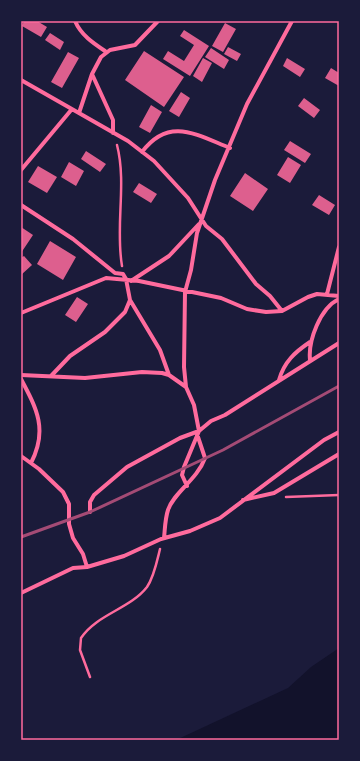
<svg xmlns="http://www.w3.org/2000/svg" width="360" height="761" font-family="Overpass,sans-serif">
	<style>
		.water { fill: #12122b }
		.building { fill: #dd5f8e }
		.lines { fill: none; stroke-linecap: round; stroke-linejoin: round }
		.path { stroke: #ff6b9d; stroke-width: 2.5 }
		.minor { stroke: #ff6b9d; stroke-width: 4 }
		.rail { stroke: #a44b75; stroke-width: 3 }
		.neatline { fill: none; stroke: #ff6b9d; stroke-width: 1.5 }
	</style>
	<rect width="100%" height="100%" fill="#1b1b3a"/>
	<!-- water -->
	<path class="water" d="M339 648V740H176L288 688 311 667Z"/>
	<!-- building -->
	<path class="building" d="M24 21H37L47 27 41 37 22 26Z
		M225 23 236 29 223 52 212 46Z
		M184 30 209 46 190 76 163 59 168 51 184 61 194 45 180 36Z
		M50 33 64 42 60 50 45 40Z
		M228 47 241 54 237 61 224 54Z
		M211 48 229 60 224 69 205 57Z
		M144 51 184 77 164 107 125 80Z
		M68 52 79 58 62 88 51 82Z
		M203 58 212 63 202 82 193 76Z
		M287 58 305 69 300 77 283 66Z
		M331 68 339 73V86L325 78Z
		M181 92 190 98 179 117 169 111Z
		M304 98 320 110 314 118 298 106Z
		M151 105 162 112 150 133 139 127Z
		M290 141 311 154 305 163 284 150Z
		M86 151 106 164 100 172 81 159Z
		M288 157 301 165 290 183 277 175Z
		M69 162 84 171 76 186 61 177Z
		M38 166 57 177 47 193 28 182Z
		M245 173 268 189 253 211 230 196Z
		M139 183 157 194 151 203 133 192Z
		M319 195 335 205 329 215 312 205Z
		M21 227 33 235 21 253Z
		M50 241 76 257 63 280 37 264Z
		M24 256 32 265 21 275V258Z
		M77 297 88 304 76 322 65 315Z"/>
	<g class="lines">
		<!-- path -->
		<path class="path" d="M117 145C127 184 115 226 122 266
			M286 497 339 495
			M90 677 80 650 81 638C97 614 130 609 147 587 154 577 157 561 160 549"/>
		<!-- minor -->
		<path class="minor" d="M75 21C81 35 93 43 105 51
			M92 74 113 120V133
			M21 80 128 141 154 161 188 198 206 226 222 239 256 284 270 296 282 311
			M79 113 92 74 101 57 110 50 135 45 158 21
			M142 152C169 116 197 135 230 148
			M21 170 72 109
			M21 205 73 239 115 273 123 274 126 279 130 300 125 312 105 332 70 356 51 376
			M131 281 169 256 199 224
			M327 294 339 247
			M130 300 160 350 169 375
			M21 313 106 278 139 281 221 298 247 309 266 312 282 311 308 297 317 294 339 296
			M310 360C308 341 320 308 339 299
			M21 375 85 378 142 372 162 373 169 375 186 387
			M21 379C37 409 48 430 31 463
			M279 380C284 362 295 352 310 342
			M21 456 39 469 63 492 69 504V524L73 538 83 554 87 567
			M187 486 182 475 184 467 199 431 194 405 186 387 184 367 185 292 191 270 197 233 215 180 247 104 292 21
			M243 500 274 493 339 454
			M90 512V502L94 495 127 467 180 438 199 431 211 421 225 415 339 343
			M164 538C165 529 165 519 168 510 174 492 197 480 205 458L197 434
			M21 593 73 568 87 567 124 556 161 539 190 531 220 518 324 440 339 432"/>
		<!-- rail -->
		<path class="rail" d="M21 537 90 512 223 450 339 386"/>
	</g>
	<!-- border -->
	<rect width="360" height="761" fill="none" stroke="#1b1b3a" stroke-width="44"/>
	<rect x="22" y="22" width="316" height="717" class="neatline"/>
</svg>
